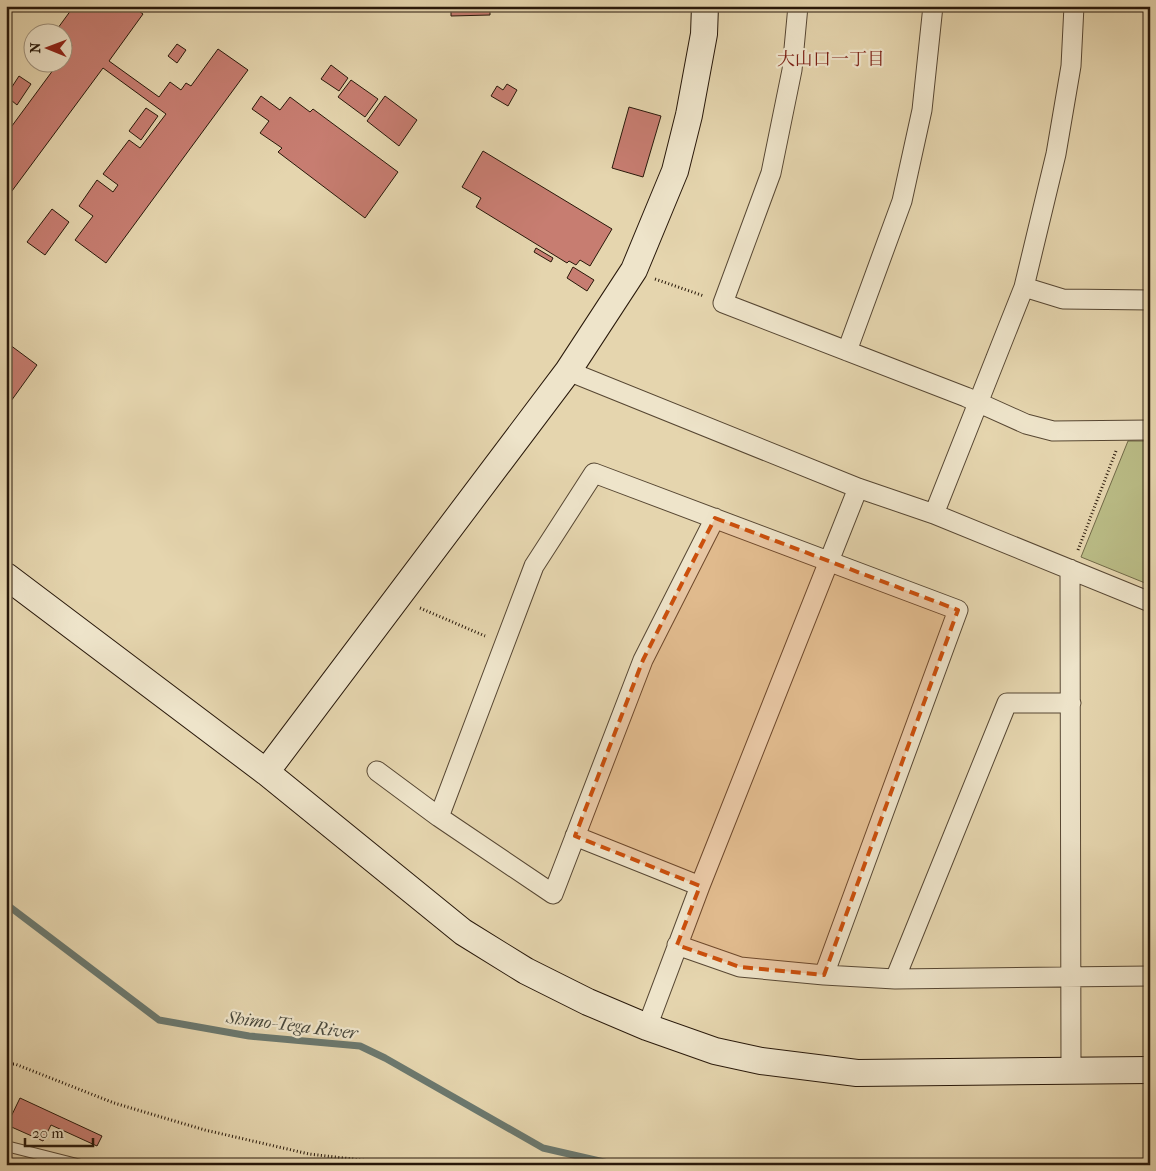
<svg xmlns="http://www.w3.org/2000/svg" width="1156" height="1171" font-family="'IM FELL French Canon','Noto Serif JP',serif">
	<style>
		.green { fill: #babc86; stroke: #716a48 }
		.lines { fill: none; stroke-linecap: round; stroke-linejoin: round }
		.stream { stroke: #6b786e; stroke-width: 7 }
		.building { fill: #c77d71; stroke: #28180a }
		.lane-casing { stroke: #574733; stroke-width: 12 }
		.street-casing { stroke: #574733; stroke-width: 21 }
		.secondary-casing { stroke: #28180a; stroke-width: 28 }
		.path { stroke: #28180a; stroke-width: 3; stroke-dasharray: 1 2.5; stroke-linecap: butt }
		.lane { stroke: #eee4ca; stroke-width: 10 }
		.street { stroke: #eee4ca; stroke-width: 19 }
		.secondary { stroke: #eee4ca; stroke-width: 26 }
		.marked { fill: #cb4f0c; fill-opacity: 0.2; stroke: #cb4f0c; stroke-width: 4; stroke-dasharray: 10 6; stroke-linejoin: round }
		.labels { text-anchor: middle; stroke-width: 4.5; stroke-linejoin: round; paint-order: stroke }
		.neighbourhood-label { font-size: 18px; fill: #7a1f14; stroke: #eee4ca }
		.water-label { font-size: 18px; font-style: italic; fill: #49483c; stroke: #eee4ca }
	</style>
	<rect width="100%" height="100%" fill="#e5d5ae"/>
	<filter id="stains"><feTurbulence type="fractalNoise" baseFrequency=".004" numOctaves="4"/><feColorMatrix values="0 0 0 0 .2 0 0 0 0 .09 0 0 0 0 .02 0 0 0 .5 -.17"/></filter>
	<radialGradient id="worn" r=".72"><stop offset=".6" stop-color="#630" stop-opacity="0"/><stop offset="1" stop-color="#630" stop-opacity=".3"/></radialGradient>
	<!-- green -->
	<path class="green" d="M1128 441H1150V585L1081 557Z"/>
	<g class="lines">
		<!-- stream -->
		<path class="stream" d="M6 904 159 1020 249 1036 360 1046 385 1058 543 1148 617 1165"/>
	</g>
	<!-- building -->
	<path class="building" d="M74 6H132L143 14 109 61 159 97 170 82 181 90 186 83 191 86 218 49 248 70 106 263 75 240 93 216 79 206 97 180 113 192 118 185 103 174 129 140 140 148 166 114 103 68 6 199V134L59 62H62V58L72 45 62 38V32H55Z
		M451 6H490V15L451 16Z
		M177 44 186 50 177 63 168 56Z
		M331 65 348 78 339 91 321 79Z
		M19 76 31 84 17 105 6 96Z
		M351 80 378 99 365 117 338 97Z
		M507 84 517 90 508 106 491 96 497 86 503 90Z
		M261 96 280 110 290 97 310 112 313 109 398 172 365 218 278 152 282 148 260 133 269 121 252 109Z
		M385 96 417 120 399 146 367 121Z
		M629 107 661 116 643 177 612 168Z
		M146 108 158 116 141 140 129 131Z
		M483 151 612 229 590 266 580 260 576 265 569 261 567 263 476 207 481 198 462 187Z
		M52 209 69 222 45 255 27 242Z
		M536 248 553 258 551 262 534 252Z
		M573 267 594 280 587 291 567 278Z
		M6 342 37 365 6 408Z
		M20 1098 102 1136 97 1146 51 1125 43 1141 7 1125Z"/>
	<g class="lines">
		<!-- lane casing -->
		<g class="lane-casing">
			<path id="lane" d="M6 1146 81 1165"/>
		</g>
		<!-- street casing -->
		<g class="street-casing">
			<path id="street" d="M798 6 792 70 771 173 723 303 966 397 1026 424 1053 431 1150 430
				M1024 287 1063 299 1150 300
				M847 351 902 201 922 110 933 6
				M568 371 858 488 934 514 1150 602
				M934 514 1024 287 1056 154 1071 66 1074 6
				M1070 569 1071 1070
				M377 771 439 817 553 894 643 660 715 518
				M439 817 534 566 594 473 958 610 824 975
				M575 836 700 886
				M677 945 740 967 824 975 895 979 1150 976
				M895 979 1007 703H1071
				M647 1027 700 886 858 488"/>
		</g>
		<!-- secondary casing -->
		<g class="secondary-casing">
			<path id="secondary" d="M6 576 266 772 463 932 526 971 588 1002 647 1027 715 1051 761 1061 857 1073 1150 1070
				M266 772 568 371 634 270 675 171 689 115 704 34 705 6"/>
		</g>
		<!-- path -->
		<path class="path" d="M1093 10H1150
			M655 279 704 296
			M1078 550 1116 451
			M420 608 485 636
			M6 1064H15L114 1103 205 1130 309 1154 387 1163"/>
		<!-- lane -->
		<use href="#lane" class="lane"/>
		<!-- street -->
		<use href="#street" class="street"/>
		<!-- secondary -->
		<use href="#secondary" class="secondary"/>
	</g>
	<!-- marked area -->
	<path class="marked" d="M715 518 958 610 824 975 740 967 677 945 700 886 575 836 643 660Z"/>
	<g class="labels">
		<!-- neighbourhood labels -->
		<g class="neighbourhood-label">
			<text x="831" y="65">大山口一丁目</text>
		</g>
		<!-- water labels -->
		<g class="water-label">
			<text transform="translate(292 1025) rotate(7)" y="6">Shimo-Tega River</text>
		</g>
	</g>
	<!-- margin -->
	<rect width="1156" height="1171" fill="none" stroke="#e5d5ae" stroke-width="25"/>
	<rect x="8" y="8" width="1141" height="1156" fill="none" stroke="#28180a" stroke-width="2.5"/>
	<rect x="12" y="12" width="1131" height="1146" fill="none" stroke="#28180a"/>
	<!-- north arrow -->
	<g transform="translate(48 48) rotate(271)"><circle r="24" fill="#eee4ca" stroke="#9f927d"/>
	<path d="M0-4L9 19L0 12L-9 19Z" fill="#8f2418"/>
	<text y="-8" font-size="14" font-weight="bold" text-anchor="middle" fill="#28180a">N</text>
	</g>
	<!-- scale -->
	<path d="M25 1138v8h68v-8" fill="none" stroke="#28180a" stroke-width="2.5"/>
	<text x="32" y="1138" font-size="15" fill="#28180a" stroke="#eee4ca" stroke-width="4" paint-order="stroke">20 m</text>
	<rect width="100%" height="100%" filter="url(#stains)"/>
	<rect width="100%" height="100%" fill="url(#worn)"/>
</svg>
